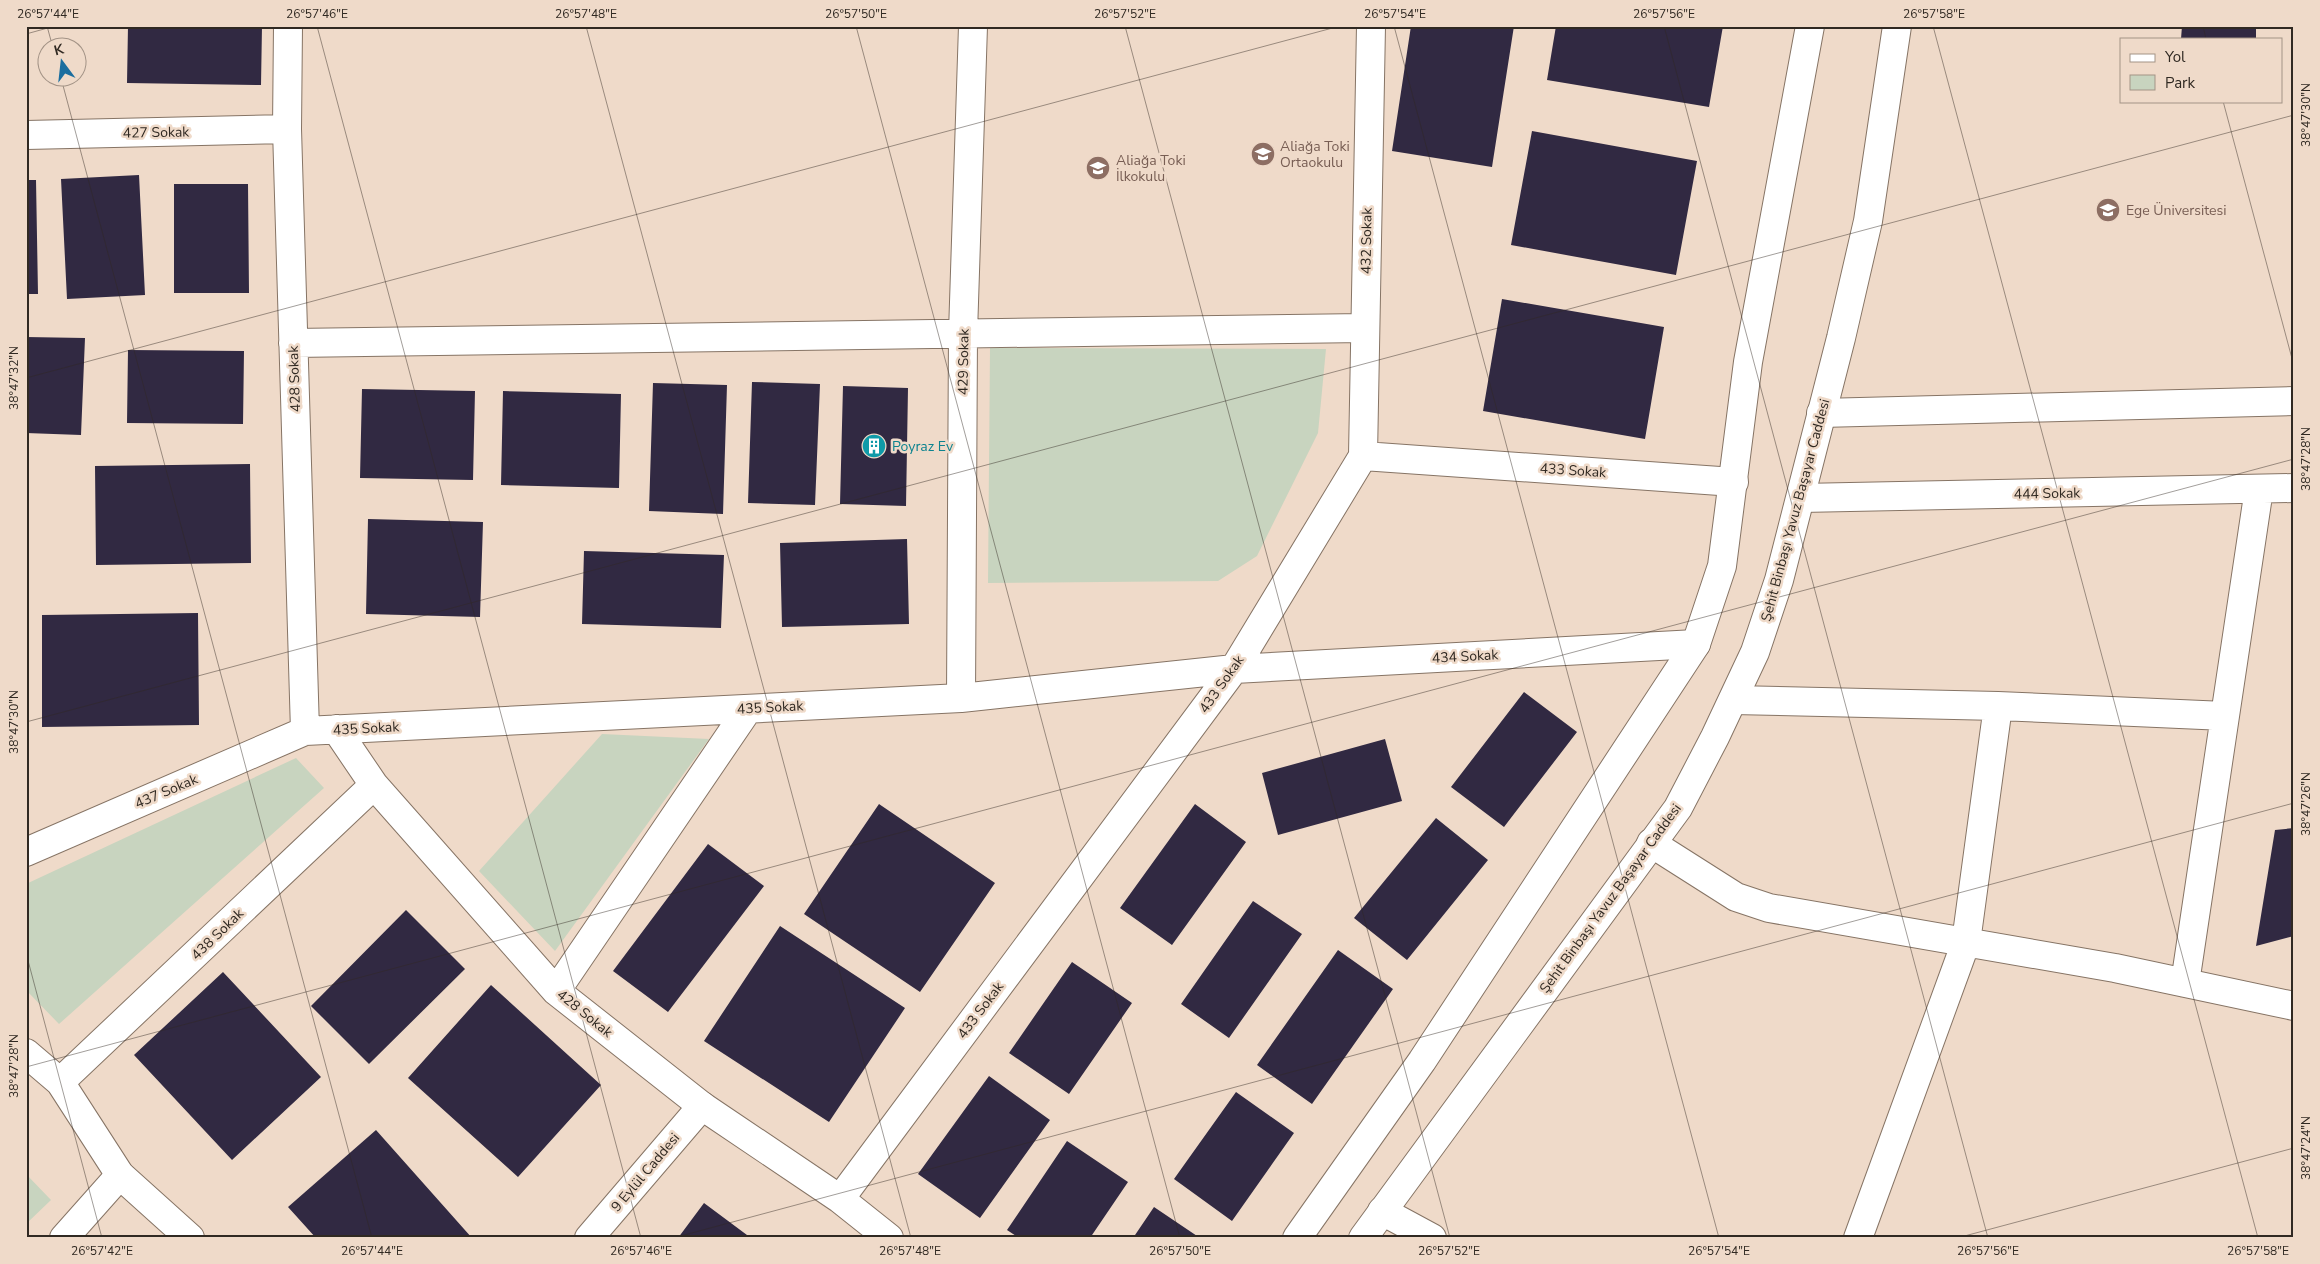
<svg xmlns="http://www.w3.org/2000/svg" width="2320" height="1264" font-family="'Nunito Sans',sans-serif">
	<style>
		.green { fill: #c8d4bf }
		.building { fill: #312942 }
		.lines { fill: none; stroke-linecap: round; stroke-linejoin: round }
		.minor-casing { stroke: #867465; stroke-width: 30 }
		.tertiary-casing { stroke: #867465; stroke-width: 30 }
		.minor { stroke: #fff; stroke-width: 28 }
		.tertiary { stroke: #fff; stroke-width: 28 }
		.ticks { fill: none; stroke: #302922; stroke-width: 1; stroke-opacity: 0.45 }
		.labels { text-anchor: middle; stroke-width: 5; stroke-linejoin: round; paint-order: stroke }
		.street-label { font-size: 14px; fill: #302922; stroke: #efdac9 }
		.education-label { font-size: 14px; fill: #785e54; stroke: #efdac9; text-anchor: start }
		.culture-label { font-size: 14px; fill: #0d838f; stroke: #efdac9; text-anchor: start }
		.neatline { fill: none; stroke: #302922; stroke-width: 2 }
		.ticks-label { font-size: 12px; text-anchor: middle; fill: #302922 }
	</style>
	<rect width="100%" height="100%" fill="#efdac9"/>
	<!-- green -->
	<path class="green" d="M990 348 1326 349 1318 433 1257 556 1218 581 988 583Z
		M602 734 709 739 555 951 479 871Z
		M296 758 324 788 59 1024 26 990V884Z
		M26 1174 51 1200 26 1224Z"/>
	<!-- building -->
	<path class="building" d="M128 26H262L261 85 127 83Z
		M1411 26H1514L1492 167 1392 151Z
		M1556 26H1723L1709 107 1547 80Z
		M2182 26H2256V39H2181Z
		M1532 131 1697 161 1676 275 1511 245Z
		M139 175 145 295 67 299 61 179Z
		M26 180H36L38 294H26Z
		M174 184H248L249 293H174Z
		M1502 299 1664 327 1645 439 1483 411Z
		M26 337 85 338 81 435 26 433Z
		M128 350 244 351 243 424 127 423Z
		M752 382 820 384 815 505 748 503Z
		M653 383 727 385 723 514 649 511Z
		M843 386 908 388 906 506 840 504Z
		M362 389 475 391 473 480 360 478Z
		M503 391 621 394 619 488 501 485Z
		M250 464 251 563 96 565 95 466Z
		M368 519 483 522 480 617 366 614Z
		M907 539 909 624 782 627 780 543Z
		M584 551 724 555 721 628 582 624Z
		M198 613 199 725 42 727V615Z
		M1524 692 1577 732 1504 827 1451 787Z
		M1385 739 1402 801 1278 835 1262 773Z
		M879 804 995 883 920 992 804 914Z
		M1195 804 1246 842 1172 945 1120 908Z
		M1436 818 1488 860 1407 960 1354 918Z
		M2294 828V936L2256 946 2275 830Z
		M708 844 764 886 668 1012 613 971Z
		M1253 901 1302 934 1229 1038 1181 1004Z
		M406 910 465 969 369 1064 311 1006Z
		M780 926 905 1008 829 1122 704 1041Z
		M1338 950 1393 989 1312 1104 1257 1065Z
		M1072 962 1132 1003 1069 1094 1009 1053Z
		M223 972 321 1077 232 1160 134 1055Z
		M491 985 601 1085 518 1177 408 1078Z
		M989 1076 1050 1120 980 1218 918 1174Z
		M1236 1092 1294 1133 1232 1221 1174 1179Z
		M376 1130 472 1238H316L288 1207Z
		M1067 1141 1128 1182 1090 1238H1019L1007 1230Z
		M704 1203 751 1238H678Z
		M1154 1207 1200 1238H1133Z"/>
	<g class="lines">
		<!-- minor casing -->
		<g class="minor-casing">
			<path id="minor" d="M288 26 287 129 305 731
				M26 135 287 129
				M293 343 1364 328
				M1821 413 2294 401
				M1363 456 1371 26
				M1801 498 2294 488
				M961 698 963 333 973 26
				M1733 700 1998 706 2225 716
				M336 729 374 785 556 991 702 1106 840 1199 889 1238
				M1651 843 1736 897 1769 908 2115 968 2294 1006
				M26 852 305 731 961 698 1234 669 1696 644
				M2185 983 2259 489
				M556 991 748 709
				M60 1082 374 785
				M840 1199 1234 669 1363 456 1734 482
				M1382 1211 1432 1238
				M64 1238 120 1175
				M1858 1238 1966 942 1998 706"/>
		</g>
		<!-- tertiary casing -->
		<g class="tertiary-casing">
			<path id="tertiary" d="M26 1053 60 1082 120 1175 190 1238
				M589 1238 702 1106
				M1297 1238 1422 1061 1696 644 1722 566 1748 362 1810 26
				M1363 1238 1678 808 1715 737 1755 652 1779 580 1841 338 1868 221 1897 26"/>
		</g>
		<!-- minor -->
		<use href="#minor" class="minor"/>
		<!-- tertiary -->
		<use href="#tertiary" class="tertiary"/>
	</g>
	<!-- ticks -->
	<path class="ticks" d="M47 26 53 48M317 26 641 1238M586 26 911 1238M856 26 1180 1238M1125 26 1450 1238M1394 26 1719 1238M1664 26 1988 1238M1933 26 2258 1238M2203 26 2206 39M26 34 55 26M61 78 372 1238M2223 101 2294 366M26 378 1340 26M26 722 2294 115M26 953 102 1238M26 1067 2294 459M673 1238 2294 803M1957 1238 2294 1148"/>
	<!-- icons -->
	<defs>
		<g id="school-disc" transform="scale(1.25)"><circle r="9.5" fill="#8d6e63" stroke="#efdac9"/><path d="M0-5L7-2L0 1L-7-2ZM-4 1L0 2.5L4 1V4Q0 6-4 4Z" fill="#fff"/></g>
		<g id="university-disc" transform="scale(1.25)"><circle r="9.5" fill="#8d6e63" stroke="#efdac9"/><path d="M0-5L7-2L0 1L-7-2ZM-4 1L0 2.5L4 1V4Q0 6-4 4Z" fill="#fff"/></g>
		<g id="building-disc" transform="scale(1.25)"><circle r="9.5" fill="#0f9aa8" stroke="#efdac9"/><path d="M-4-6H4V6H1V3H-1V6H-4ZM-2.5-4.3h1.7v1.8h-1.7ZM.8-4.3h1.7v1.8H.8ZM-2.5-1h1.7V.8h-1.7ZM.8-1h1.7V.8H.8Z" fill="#fff"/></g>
	</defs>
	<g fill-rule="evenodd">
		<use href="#school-disc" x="1263" y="154"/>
		<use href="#school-disc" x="1098" y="168"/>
		<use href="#university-disc" x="2108" y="210"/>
		<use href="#building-disc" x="874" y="446"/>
	</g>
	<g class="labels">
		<!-- street labels -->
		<g class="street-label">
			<text transform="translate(156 132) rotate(-1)" y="5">427 Sokak</text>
			<text transform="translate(1366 241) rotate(-89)" y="5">432 Sokak</text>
			<text transform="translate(963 362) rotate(-89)" y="5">429 Sokak</text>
			<text transform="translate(294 379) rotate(-92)" y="5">428 Sokak</text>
			<text transform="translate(1573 470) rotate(4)" y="5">433 Sokak</text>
			<text transform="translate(2047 493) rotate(-1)" y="5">444 Sokak</text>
			<text transform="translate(1795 510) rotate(-75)" y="5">Şehit Binbaşı Yavuz Başayar Caddesi</text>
			<text transform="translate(1465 656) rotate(-3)" y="5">434 Sokak</text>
			<text transform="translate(1221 684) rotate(-55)" y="5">433 Sokak</text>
			<text transform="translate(770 707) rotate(-3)" y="5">435 Sokak</text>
			<text transform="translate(366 728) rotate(-3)" y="5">435 Sokak</text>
			<text transform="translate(166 791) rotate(-23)" y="5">437 Sokak</text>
			<text transform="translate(1610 898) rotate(-54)" y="5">Şehit Binbaşı Yavuz Başayar Caddesi</text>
			<text transform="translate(217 934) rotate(-44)" y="5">438 Sokak</text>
			<text transform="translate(980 1010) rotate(-53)" y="5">433 Sokak</text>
			<text transform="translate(585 1013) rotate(39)" y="5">428 Sokak</text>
			<text transform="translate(645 1172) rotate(-50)" y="5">9 Eylül Caddesi</text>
		</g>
		<!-- education labels -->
		<g class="education-label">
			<text x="1280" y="151">Aliağa Toki<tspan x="1280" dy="16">Ortaokulu</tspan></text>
			<text x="1116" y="165">Aliağa Toki<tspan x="1116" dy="16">İlkokulu</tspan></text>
			<text x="2126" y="215">Ege Üniversitesi</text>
		</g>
		<!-- culture labels -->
		<g class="culture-label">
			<text x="892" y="451">Poyraz Ev</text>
		</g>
	</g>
	<!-- border -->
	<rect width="2320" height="1264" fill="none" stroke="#efdac9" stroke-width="55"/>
	<!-- legend -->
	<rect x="2120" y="38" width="162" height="65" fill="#efdac9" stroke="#a39386"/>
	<rect x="2130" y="54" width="25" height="8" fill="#ffffff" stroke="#a39386"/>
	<text x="2165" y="62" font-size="15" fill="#302922">Yol</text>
	<rect x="2130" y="75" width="25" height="15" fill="#c8d4bf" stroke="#a39386"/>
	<text x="2165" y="88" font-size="15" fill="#302922">Park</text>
	<!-- north arrow -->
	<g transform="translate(62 62) rotate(345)"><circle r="24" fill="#efdac9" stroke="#a39386"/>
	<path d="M0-4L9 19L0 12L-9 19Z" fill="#1b6e9f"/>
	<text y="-8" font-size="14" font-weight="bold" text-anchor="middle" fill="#302922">K</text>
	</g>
	<rect x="28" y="28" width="2264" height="1208" class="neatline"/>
	<g class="ticks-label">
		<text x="48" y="18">26°57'44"E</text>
		<text x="317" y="18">26°57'46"E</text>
		<text x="586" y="18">26°57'48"E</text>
		<text x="856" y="18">26°57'50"E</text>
		<text x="1125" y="18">26°57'52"E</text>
		<text x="1395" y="18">26°57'54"E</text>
		<text x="1664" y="18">26°57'56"E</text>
		<text x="1934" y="18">26°57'58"E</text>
		<text transform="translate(2306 115) rotate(-90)" y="4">38°47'30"N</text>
		<text transform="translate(14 378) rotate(-90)" y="4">38°47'32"N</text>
		<text transform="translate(2306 459) rotate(-90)" y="4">38°47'28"N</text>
		<text transform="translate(14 722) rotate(-90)" y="4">38°47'30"N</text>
		<text transform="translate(2306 804) rotate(-90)" y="4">38°47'26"N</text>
		<text transform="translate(14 1066) rotate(-90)" y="4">38°47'28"N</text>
		<text transform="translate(2306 1148) rotate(-90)" y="4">38°47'24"N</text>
		<text x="102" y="1255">26°57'42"E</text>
		<text x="372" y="1255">26°57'44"E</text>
		<text x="641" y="1255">26°57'46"E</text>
		<text x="910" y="1255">26°57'48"E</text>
		<text x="1180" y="1255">26°57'50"E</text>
		<text x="1449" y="1255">26°57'52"E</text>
		<text x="1719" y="1255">26°57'54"E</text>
		<text x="1988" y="1255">26°57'56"E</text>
		<text x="2258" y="1255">26°57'58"E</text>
	</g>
</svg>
